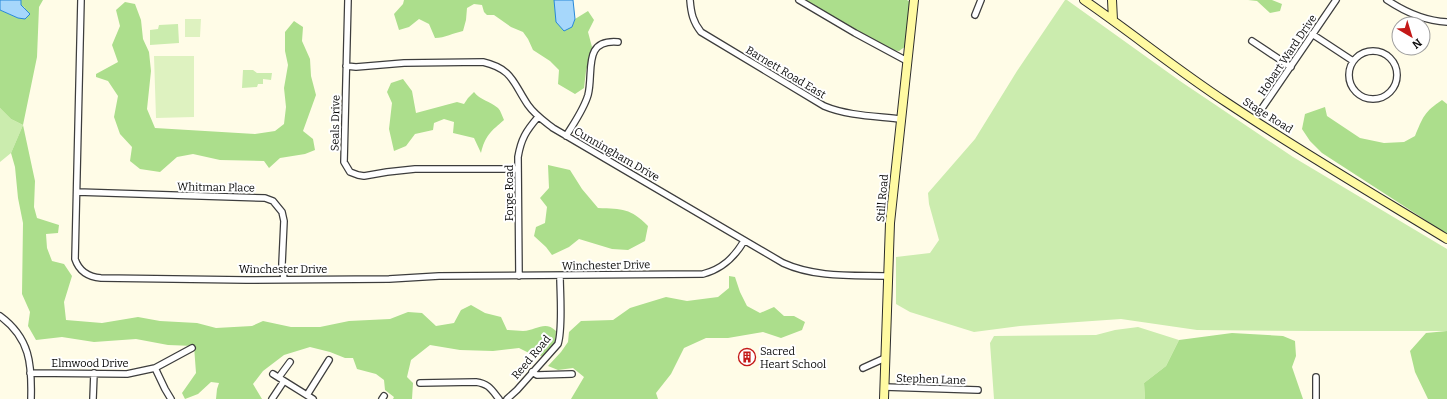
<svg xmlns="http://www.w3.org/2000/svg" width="1447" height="399" font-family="Bitter,serif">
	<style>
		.green { fill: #cbecae }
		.forest { fill: #acde8c }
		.pitch { fill: #def2c0 }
		.water { fill: #a6d7fb; stroke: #2788d8 }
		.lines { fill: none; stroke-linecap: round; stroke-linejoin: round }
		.street-casing { stroke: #3d3d3d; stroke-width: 8 }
		.secondary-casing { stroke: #2c2c2c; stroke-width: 10 }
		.street { stroke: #fff; stroke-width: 5.5 }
		.secondary { stroke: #fffaa2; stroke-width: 8 }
		.labels { text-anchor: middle; stroke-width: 4; stroke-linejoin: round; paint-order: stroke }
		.street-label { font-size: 11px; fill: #0a0a0a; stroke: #fff }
		.poi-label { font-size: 11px; fill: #0a0a0a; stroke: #fff; text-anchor: start }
	</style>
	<rect width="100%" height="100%" fill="#fffce7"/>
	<!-- green -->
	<path class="green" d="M1065 0H1067L1180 81 1293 157 1447 249V331H1313L1197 330 1121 319 1020 326 974 332 910 312 896 304V257L930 253 939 240 929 204 928 193 975 139 1017 71Z
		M178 24 179 43 150 45V30L158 29 159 25Z
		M243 70H253L257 73H272L271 80 263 79V84H258L257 87 242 88Z
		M0 108 11 119 23 125 11 153 0 162Z
		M1138 327 1179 340 1166 366 1144 383 1145 399H994L990 343 994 336 1096 335 1115 330Z"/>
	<!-- forest -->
	<path class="forest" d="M21 0H43L39 7 37 57 23 125 35 181 34 207 37 218 59 225 58 233 46 234 47 248 52 261 64 264 72 276 64 302 66 320 102 323 138 317 160 321 197 323 216 328 252 326 263 321 291 327H320L349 321 390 319 408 312 422 313 436 326 454 323 461 310 471 305 485 313 501 317 507 330C513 330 518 331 523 331 537 330 545 320 556 331L555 345 543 356 533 355 519 348 493 351 460 350 430 345 411 360 407 377 413 383 412 399H393L394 397 385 390 384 380 376 374 357 369 353 358H345L330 352 310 347 284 355 263 371 253 384 262 399H216L217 389 219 383 211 382 198 394 185 399 182 393 196 373 194 346 168 345 136 339 94 342 62 337 36 340 28 326 30 312 22 294 23 223 18 198 15 167 11 153 23 125 11 119 0 108V10L18 18 25 8 21 5Z
		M404 0H554L555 4 572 27 575 19 588 11 594 20 588 32 592 47 586 71 584 88 575 94 558 84 559 70 550 61 533 50 528 39 523 32 511 27 494 15H487L484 12 482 5 474 4 467 8 466 20 463 31C453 33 445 38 435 38L429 24 419 19 409 27 399 30 394 14 403 4Z
		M805 0H907L910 2 906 46 899 51 891 50Z
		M1248 0H1272L1282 4 1280 11 1270 13 1257 1Z
		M125 2 135 4 141 20 143 39 149 52 151 71 147 109 155 128 255 134 275 131 284 124 286 107 284 88 288 65 285 51V32L294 21 303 27 302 41 310 59 311 76 316 95 303 131 313 139 315 150 305 154 280 158 269 168 264 161 220 160 193 154 177 157 160 172 140 169 130 161 132 147 120 134 114 117 118 96 108 81 96 77V74L118 62 112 45 120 26 116 10Z
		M403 79 412 91 416 113 457 102 464 104 468 98 474 92C480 100 490 101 498 108 501 111 502 116 504 120 491 131 485 136 481 153L474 138 453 133 454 122 444 119 434 123 433 130 415 134 406 146 394 151 389 129 392 103 387 92 391 83Z
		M1442 100 1447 104V234L1322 153 1310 141 1302 129 1305 114 1325 107 1327 116 1360 138 1384 143 1404 142 1415 136C1423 117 1424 112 1442 100Z
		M548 165 570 170 582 189 598 208C623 209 630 208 648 226L645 241 628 250 612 249 579 239 569 247 552 255 546 247 534 236 536 227 545 223 547 207 540 198 549 188Z
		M729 276 735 277 740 292 747 306 760 313 774 307 784 316H794L805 322 802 330 781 338 763 332 728 338H706L684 348 671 374 656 393 658 399H571L584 377 573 368 558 370 548 366 561 352 568 342 569 332 581 321 613 320 630 308 643 304 666 297 687 301 718 297 729 288Z
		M1447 331V399H1428L1415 372 1410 351 1426 333Z
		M1232 333 1283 336 1295 341 1296 356 1292 367 1303 399H1145L1144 383 1166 366 1179 340Z"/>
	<!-- pitch -->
	<path class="pitch" d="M185 19H201L200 37H185Z
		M154 56H194V117L156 118Z"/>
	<!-- water -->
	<path class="water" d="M0 0H21V5L30 14 25 19 18 18 0 10Z
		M554 0H573L575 19 572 27 564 31 556 22Z"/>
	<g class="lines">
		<!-- street casing -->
		<g class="street-casing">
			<path id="street" d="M81 0 75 259C79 271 88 277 101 278L246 280 389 279 439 276 703 274C722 269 734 258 744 241
				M348 0 344 162 350 172 358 175 364 176 387 172 415 169H518
				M690 0C691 13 693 22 701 32L824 106C848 116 875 116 901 119
				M799 0 855 33 907 61
				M1387 0C1405 12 1425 21 1447 22
				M975 15 981 0
				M1312 34 1353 61
				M1252 41 1291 67
				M1349 75a24 24 0 1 1 48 0a24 24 0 1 1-48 0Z
				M346 66 356 67 404 63 483 62C513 69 513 83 528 105 535 115 544 121 553 128L783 263C816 278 853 275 888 276
				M1254 120 1336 0
				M566 136C574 123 584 109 588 95 594 72 582 39 618 42
				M77 192 265 198 273 201 282 212 284 221 282 264 284 279
				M519 276 518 157C521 139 526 131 538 117
				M0 316C30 338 32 364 31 399
				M155 368 165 389 171 399
				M863 368 885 358
				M532 372 537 375 572 374
				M30 373 127 374 155 368 192 348
				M273 374 313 399
				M279 377 290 362
				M420 383 476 382C489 384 491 389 499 399
				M884 387 978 390
				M307 395 329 360
				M93 399 94 373
				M272 399 284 381
				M382 399 384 396
				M507 399 517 390 558 344C563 328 560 293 560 276
				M1316 399V377"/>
		</g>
		<!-- secondary casing -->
		<g class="secondary-casing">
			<path id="secondary" d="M1084 0C1132 33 1177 70 1226 102 1298 150 1373 194 1447 239
				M1112 0 1113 20
				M884 399 890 223 914 0"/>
		</g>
		<!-- street -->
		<use href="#street" class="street"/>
		<!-- secondary -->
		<use href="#secondary" class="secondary"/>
	</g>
	<!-- icons -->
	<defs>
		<g id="building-ring" transform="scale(0.9)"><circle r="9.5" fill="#fff" stroke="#c41918" stroke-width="1.5"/><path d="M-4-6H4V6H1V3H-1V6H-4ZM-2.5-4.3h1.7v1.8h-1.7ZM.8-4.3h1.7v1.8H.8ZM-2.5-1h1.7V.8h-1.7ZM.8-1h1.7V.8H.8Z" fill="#c41918"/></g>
	</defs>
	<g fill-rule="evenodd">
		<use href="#building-ring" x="747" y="357"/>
	</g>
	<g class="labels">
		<!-- street labels -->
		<g class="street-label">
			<text transform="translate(1287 55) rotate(-56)" y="4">Hobart Ward Drive</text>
			<text transform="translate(786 72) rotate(31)" y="4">Barnett Road East</text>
			<text transform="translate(1268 115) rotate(32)" y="4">Stage Road</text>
			<text transform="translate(335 123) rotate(-89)" y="4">Seals Drive</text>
			<text transform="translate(617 154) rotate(30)" y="4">Cunningham Drive</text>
			<text transform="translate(216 187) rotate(1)" y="4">Whitman Place</text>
			<text transform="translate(509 193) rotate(-90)" y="4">Forge Road</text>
			<text transform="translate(882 198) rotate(-85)" y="4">Still Road</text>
			<text transform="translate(606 265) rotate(-1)" y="4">Winchester Drive</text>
			<text x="283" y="273">Winchester Drive</text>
			<text transform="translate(531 357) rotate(-50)" y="4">Reed Road</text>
			<text x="90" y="367">Elmwood Drive</text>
			<text transform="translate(931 379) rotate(2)" y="4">Stephen Lane</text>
		</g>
		<!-- poi labels -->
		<g class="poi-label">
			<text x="760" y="355">Sacred<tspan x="760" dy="13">Heart School</tspan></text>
		</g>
	</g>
	<!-- north arrow -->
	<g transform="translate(1411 36) rotate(142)"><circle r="19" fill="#ffffff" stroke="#9d9d9d"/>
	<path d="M0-3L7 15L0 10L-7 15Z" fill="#c41918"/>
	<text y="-6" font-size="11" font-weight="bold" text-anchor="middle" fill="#0a0a0a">N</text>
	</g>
</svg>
